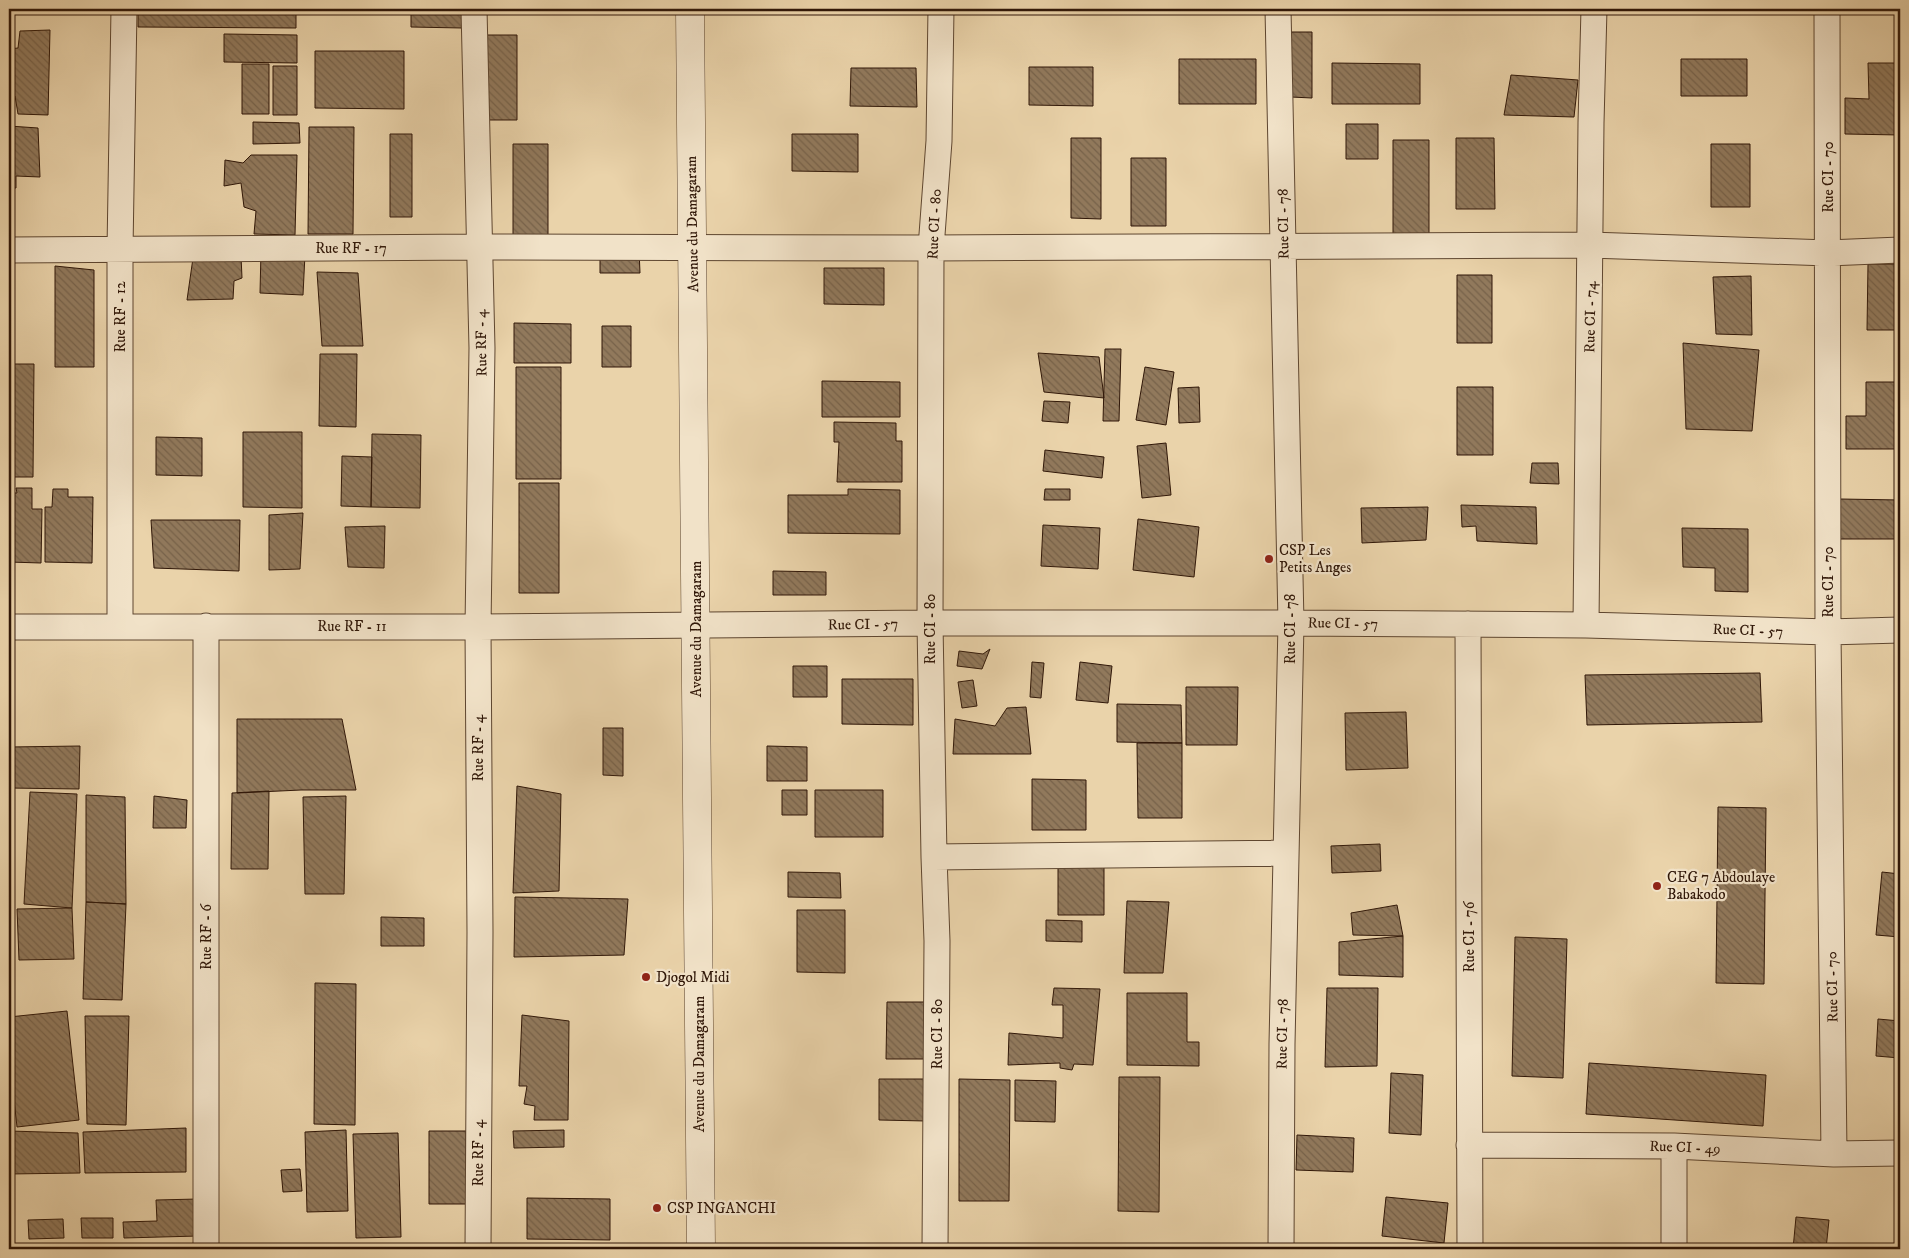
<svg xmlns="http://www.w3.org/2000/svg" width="1909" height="1258" font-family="'IM FELL DW Pica',serif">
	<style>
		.building { fill: url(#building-back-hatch); stroke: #301708 }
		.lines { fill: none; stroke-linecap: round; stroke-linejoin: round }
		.minor-casing { stroke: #5e4630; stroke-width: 27 }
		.tertiary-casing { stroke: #5e4630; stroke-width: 29 }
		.minor { stroke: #f1e2c8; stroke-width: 25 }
		.tertiary { stroke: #f1e2c8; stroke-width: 28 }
		.poi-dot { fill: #8f2418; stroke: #f1e2c8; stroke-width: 2 }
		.labels { text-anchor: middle; stroke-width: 4.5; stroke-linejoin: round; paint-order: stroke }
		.street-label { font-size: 15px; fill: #301708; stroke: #f1e2c8 }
		.poi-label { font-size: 15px; fill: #301708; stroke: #f1e2c8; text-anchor: start }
	</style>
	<defs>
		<pattern id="building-back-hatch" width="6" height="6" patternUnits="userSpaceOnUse" patternTransform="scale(1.25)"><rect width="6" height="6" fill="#91795c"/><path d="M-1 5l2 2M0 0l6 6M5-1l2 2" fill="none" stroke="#77624a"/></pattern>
	</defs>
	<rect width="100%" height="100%" fill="#ead3aa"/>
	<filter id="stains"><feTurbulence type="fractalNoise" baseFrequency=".004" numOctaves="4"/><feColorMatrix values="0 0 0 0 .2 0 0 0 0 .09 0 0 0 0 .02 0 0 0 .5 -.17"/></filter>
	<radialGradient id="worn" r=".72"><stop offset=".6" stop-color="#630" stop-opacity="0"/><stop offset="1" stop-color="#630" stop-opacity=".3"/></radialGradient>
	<!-- building -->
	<path class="building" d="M138 9H296V28L138 27Z
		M411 9H462V28L411 27Z
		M50 30 48 115 18 114 15 96 9 97V49L18 48 20 31Z
		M1291 32H1312V98L1291 97Z
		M224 34 297 35V63L224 62Z
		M479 35H517V120H479Z
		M315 51H404V109L315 108Z
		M1179 59H1256V104H1179Z
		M1681 59H1747V96H1681Z
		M1332 63 1420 64V104H1332Z
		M1868 63H1900V135L1845 134V98L1869 99Z
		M242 64H269V114H242Z
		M273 66H297V115H273Z
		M1029 67H1093V106L1029 105Z
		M851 68H916L917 107 850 106Z
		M1511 75 1578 80 1574 117 1504 115Z
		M253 122 299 123 300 143 253 144Z
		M1346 124H1378V159H1346Z
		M9 126 38 128 40 177 16 176V188H9Z
		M309 127H354L353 234H308Z
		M390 134H412V217H390Z
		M792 134H858V172L792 171Z
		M1071 138H1101V219L1071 218Z
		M1456 138H1494L1495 209H1456Z
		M1393 140H1429V236L1393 235Z
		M513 144H548V240H513Z
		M1711 144H1750V207H1711Z
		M251 155H297L295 235 254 234 256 211 244 207 241 183 224 186 225 160 243 163Z
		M1131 158H1166V226H1131Z
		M639 249 640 273H600V250Z
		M261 252 305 254 303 295 260 293Z
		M9 254H15L11 310H9Z
		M241 256 242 278 234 281 233 299 187 300 193 258Z
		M1868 264H1900V330H1867Z
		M55 266 94 270V367H55Z
		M824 268H884V305L824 304Z
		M317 272 358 273 363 346H322Z
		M1457 275H1492V343H1457Z
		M1751 276 1752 335 1716 334 1713 277Z
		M514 323 571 324V363H514Z
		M602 326H631V367H602Z
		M1683 343 1759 350 1752 431 1686 429Z
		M1105 349H1121L1119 421H1103Z
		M1038 353 1099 357 1104 398 1044 392Z
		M320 354H357L356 427 319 426Z
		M9 364H34L33 477H9Z
		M516 367H561V479H516Z
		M1145 367 1174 372 1166 425 1136 420Z
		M822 381 900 382V417H822Z
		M1866 382H1900V449H1846V416H1866Z
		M1199 387 1200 422 1179 423 1178 388Z
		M1457 387H1493V455H1457Z
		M1044 401 1070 402 1068 423 1042 421Z
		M834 422 896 423V441H902V482H837L839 442H834Z
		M243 432H302V508L243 507Z
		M372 434 421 435 420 508 371 507Z
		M156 437 202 438V476L156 475Z
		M1166 443 1171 495 1142 498 1137 446Z
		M1045 450 1104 457 1102 478 1043 471Z
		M342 456 372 457 371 507 341 506Z
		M1532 463H1558L1559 484 1530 483Z
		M519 483H559V593H519Z
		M16 488H32V509H42L41 563 9 562V493H17Z
		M53 489H68V497H93L92 563 45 562V507H52Z
		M848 489 900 490V534L788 533V495H848Z
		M1045 489H1070V500H1044Z
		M1840 499 1900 500V539H1840Z
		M1461 505 1536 507 1537 544 1477 541 1476 526 1462 527Z
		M1428 507 1426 540 1362 543 1361 508Z
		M303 513 300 569 269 570V515Z
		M1138 519 1199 527 1194 577 1133 570Z
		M151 520H240L239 571 154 568Z
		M1043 525 1100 528 1098 569 1041 566Z
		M385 526 384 568 348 567 345 527Z
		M1682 528 1748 529V592L1715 591V568L1683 567Z
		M773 571 826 572V595H773Z
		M990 649 982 669 957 666 959 651 983 654Z
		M1032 662 1044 663 1041 698 1030 697Z
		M1080 662 1112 666 1108 703 1076 700Z
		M793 666H827V697H793Z
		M1760 673 1762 722 1587 725 1585 675Z
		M842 679H913V725L842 724Z
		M973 680 977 706 962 708 958 682Z
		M1186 687H1238L1237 745H1186Z
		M1117 704 1181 705 1182 743 1117 742Z
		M1026 707 1031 754H953L955 719 995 726 1007 708Z
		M1406 712 1408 768 1346 770 1345 713Z
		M237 719H342L356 790H301L237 793Z
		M603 728H623V776L603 775Z
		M1137 743H1182V818H1138Z
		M80 746 79 789 9 788V747Z
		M767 746 807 747V781H767Z
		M1032 779 1086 780V830H1032Z
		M517 786 561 794 559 891 513 893Z
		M782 790H807V815H782Z
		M815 790H883V837H815Z
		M269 791 268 869H231L232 793Z
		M30 792 77 794 72 908 24 904Z
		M86 795 125 797 126 904 86 902Z
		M154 796 187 800 186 828H153Z
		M346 796 344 894H305L303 797Z
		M1718 807 1766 808 1764 984 1716 983Z
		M1380 844 1381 871 1332 873 1331 846Z
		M1058 860H1104V915H1058Z
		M788 872 840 873 841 898 788 897Z
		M1882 872 1900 874V937L1876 935Z
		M515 897 628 899 624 955 514 957Z
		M1127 901 1169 902 1163 973H1124Z
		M86 902 126 904 122 1000 83 999Z
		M1397 905 1403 936 1353 935 1351 913Z
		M72 908 74 959 19 960 17 909Z
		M797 910H845V973L797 972Z
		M381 917 424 918V946H381Z
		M1046 920 1082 921V942L1046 941Z
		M1403 936V977L1339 975V942Z
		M1515 937 1567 939 1563 1078 1512 1076Z
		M315 983 356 984 355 1125 314 1124Z
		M1054 988 1100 989 1093 1065 1074 1064 1072 1070 1060 1068V1063L1008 1065 1009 1033 1063 1038V1005H1052Z
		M1327 988H1378L1377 1066 1325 1067Z
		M1127 993H1187V1042H1199V1066L1127 1065Z
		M887 1002H930L929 1059H886Z
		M67 1011 79 1120 17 1127 9 1054V1017Z
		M522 1015 569 1021 568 1120H534L535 1106 524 1104 527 1086H519Z
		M85 1016H129L126 1125 87 1124Z
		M1878 1019 1900 1021V1058L1876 1056Z
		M1589 1063 1766 1075 1763 1126 1586 1114Z
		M1391 1073 1423 1075 1421 1135 1389 1133Z
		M1119 1077H1160L1159 1212 1118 1211Z
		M879 1079H926V1121L879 1120Z
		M959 1079 1010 1080 1009 1201H959Z
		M1015 1080 1056 1081 1055 1122 1015 1121Z
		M186 1128V1172L85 1173 83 1132Z
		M346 1130 348 1211 307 1212 305 1132Z
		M564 1130V1147L514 1148 513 1131Z
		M9 1131 78 1133 80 1173 9 1174Z
		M429 1131H466V1204H429Z
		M398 1133 401 1237 356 1238 353 1134Z
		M1297 1135 1354 1138 1353 1172 1296 1170Z
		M300 1169 302 1191 283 1192 281 1170Z
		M1386 1197 1448 1203 1444 1243 1382 1236Z
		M527 1198 610 1199V1240L527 1239Z
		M198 1199V1236L124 1238 123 1222 157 1221 156 1200Z
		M1796 1217 1829 1220 1826 1249H1793Z
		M81 1218H113V1238H82Z
		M63 1219 64 1238 29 1239 28 1220Z"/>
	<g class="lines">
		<!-- minor casing -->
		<g class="minor-casing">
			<path id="minor" d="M474 9 482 348 478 627 480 932 478 1249
				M1278 9 1291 623 1282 1044 1281 1249
				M1827 9 1828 632 1834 1154
				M9 250 479 247 931 248 1590 245 1828 253 1900 250
				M1468 624 1470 1249
				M1586 625 1591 123 1594 9
				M120 626V249L124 9
				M206 626V1249
				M9 627H478L930 623H1291L1586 625 1828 632 1900 630
				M934 857 1286 853
				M1469 1145 1674 1146 1834 1154 1900 1153
				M1674 1146V1249
				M935 1249 937 941 934 857 930 623 931 248 939 141 941 9"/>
		</g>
		<!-- tertiary casing -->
		<g class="tertiary-casing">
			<path id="tertiary" d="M690 9 701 1249"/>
		</g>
		<!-- minor -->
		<use href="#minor" class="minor"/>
		<!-- tertiary -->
		<use href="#tertiary" class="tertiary"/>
	</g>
	<!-- markers -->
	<g class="poi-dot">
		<circle cx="1269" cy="559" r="5"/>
		<circle cx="1657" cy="886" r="5"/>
		<circle cx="646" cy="977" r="5"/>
		<circle cx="657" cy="1208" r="5"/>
	</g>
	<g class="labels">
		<!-- street labels -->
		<g class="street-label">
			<text transform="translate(1828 177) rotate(-90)" y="5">Rue CI - 70</text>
			<text transform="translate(692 224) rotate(-91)" y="5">Avenue du Damagaram</text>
			<text transform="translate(934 224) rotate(-87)" y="5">Rue CI - 80</text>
			<text transform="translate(1283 224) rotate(-91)" y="5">Rue CI - 78</text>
			<text x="351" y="253">Rue RF - 17</text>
			<text transform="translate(120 317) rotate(-90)" y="5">Rue RF - 12</text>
			<text transform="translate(1590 317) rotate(-89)" y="5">Rue CI - 74</text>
			<text transform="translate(481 343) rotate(-91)" y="5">Rue RF - 4</text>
			<text transform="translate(1828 582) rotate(-90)" y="5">Rue CI - 70</text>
			<text transform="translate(1343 623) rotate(1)" y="5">Rue CI - 57</text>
			<text transform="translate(863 624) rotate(-1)" y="5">Rue CI - 57</text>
			<text x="352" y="631">Rue RF - 11</text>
			<text transform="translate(696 629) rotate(-90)" y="5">Avenue du Damagaram</text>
			<text transform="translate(930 629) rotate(-90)" y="5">Rue CI - 80</text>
			<text transform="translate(1290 629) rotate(-90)" y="5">Rue CI - 78</text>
			<text transform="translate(1748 630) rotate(2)" y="5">Rue CI - 57</text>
			<text transform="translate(478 748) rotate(-90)" y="5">Rue RF - 4</text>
			<text transform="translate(206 937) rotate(-90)" y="5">Rue RF - 6</text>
			<text transform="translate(1469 937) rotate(-90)" y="5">Rue CI - 76</text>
			<text transform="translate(1832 987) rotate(-91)" y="5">Rue CI - 70</text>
			<text transform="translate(937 1034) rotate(-90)" y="5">Rue CI - 80</text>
			<text transform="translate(1282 1034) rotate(-89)" y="5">Rue CI - 78</text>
			<text transform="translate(699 1064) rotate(-90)" y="5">Avenue du Damagaram</text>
			<text transform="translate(1685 1147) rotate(2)" y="5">Rue CI - 49</text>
			<text transform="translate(478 1153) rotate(-90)" y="5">Rue RF - 4</text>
		</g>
		<!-- poi labels -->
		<g class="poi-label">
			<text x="1279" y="555">CSP Les<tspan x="1279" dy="17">Petits Anges</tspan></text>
			<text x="1667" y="882">CEG 7 Abdoulaye<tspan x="1667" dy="17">Babakodo</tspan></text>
			<text x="656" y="982">Djogol Midi</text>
			<text x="667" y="1213">CSP INGANCHI</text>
		</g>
	</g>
	<!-- margin -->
	<rect width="1909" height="1258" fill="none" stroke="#ead3aa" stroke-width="30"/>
	<rect x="10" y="10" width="1889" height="1238" fill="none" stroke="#301708" stroke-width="2.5"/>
	<rect x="15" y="15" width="1879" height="1228" fill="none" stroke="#301708"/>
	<rect width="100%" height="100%" filter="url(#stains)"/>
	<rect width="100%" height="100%" fill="url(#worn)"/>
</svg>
